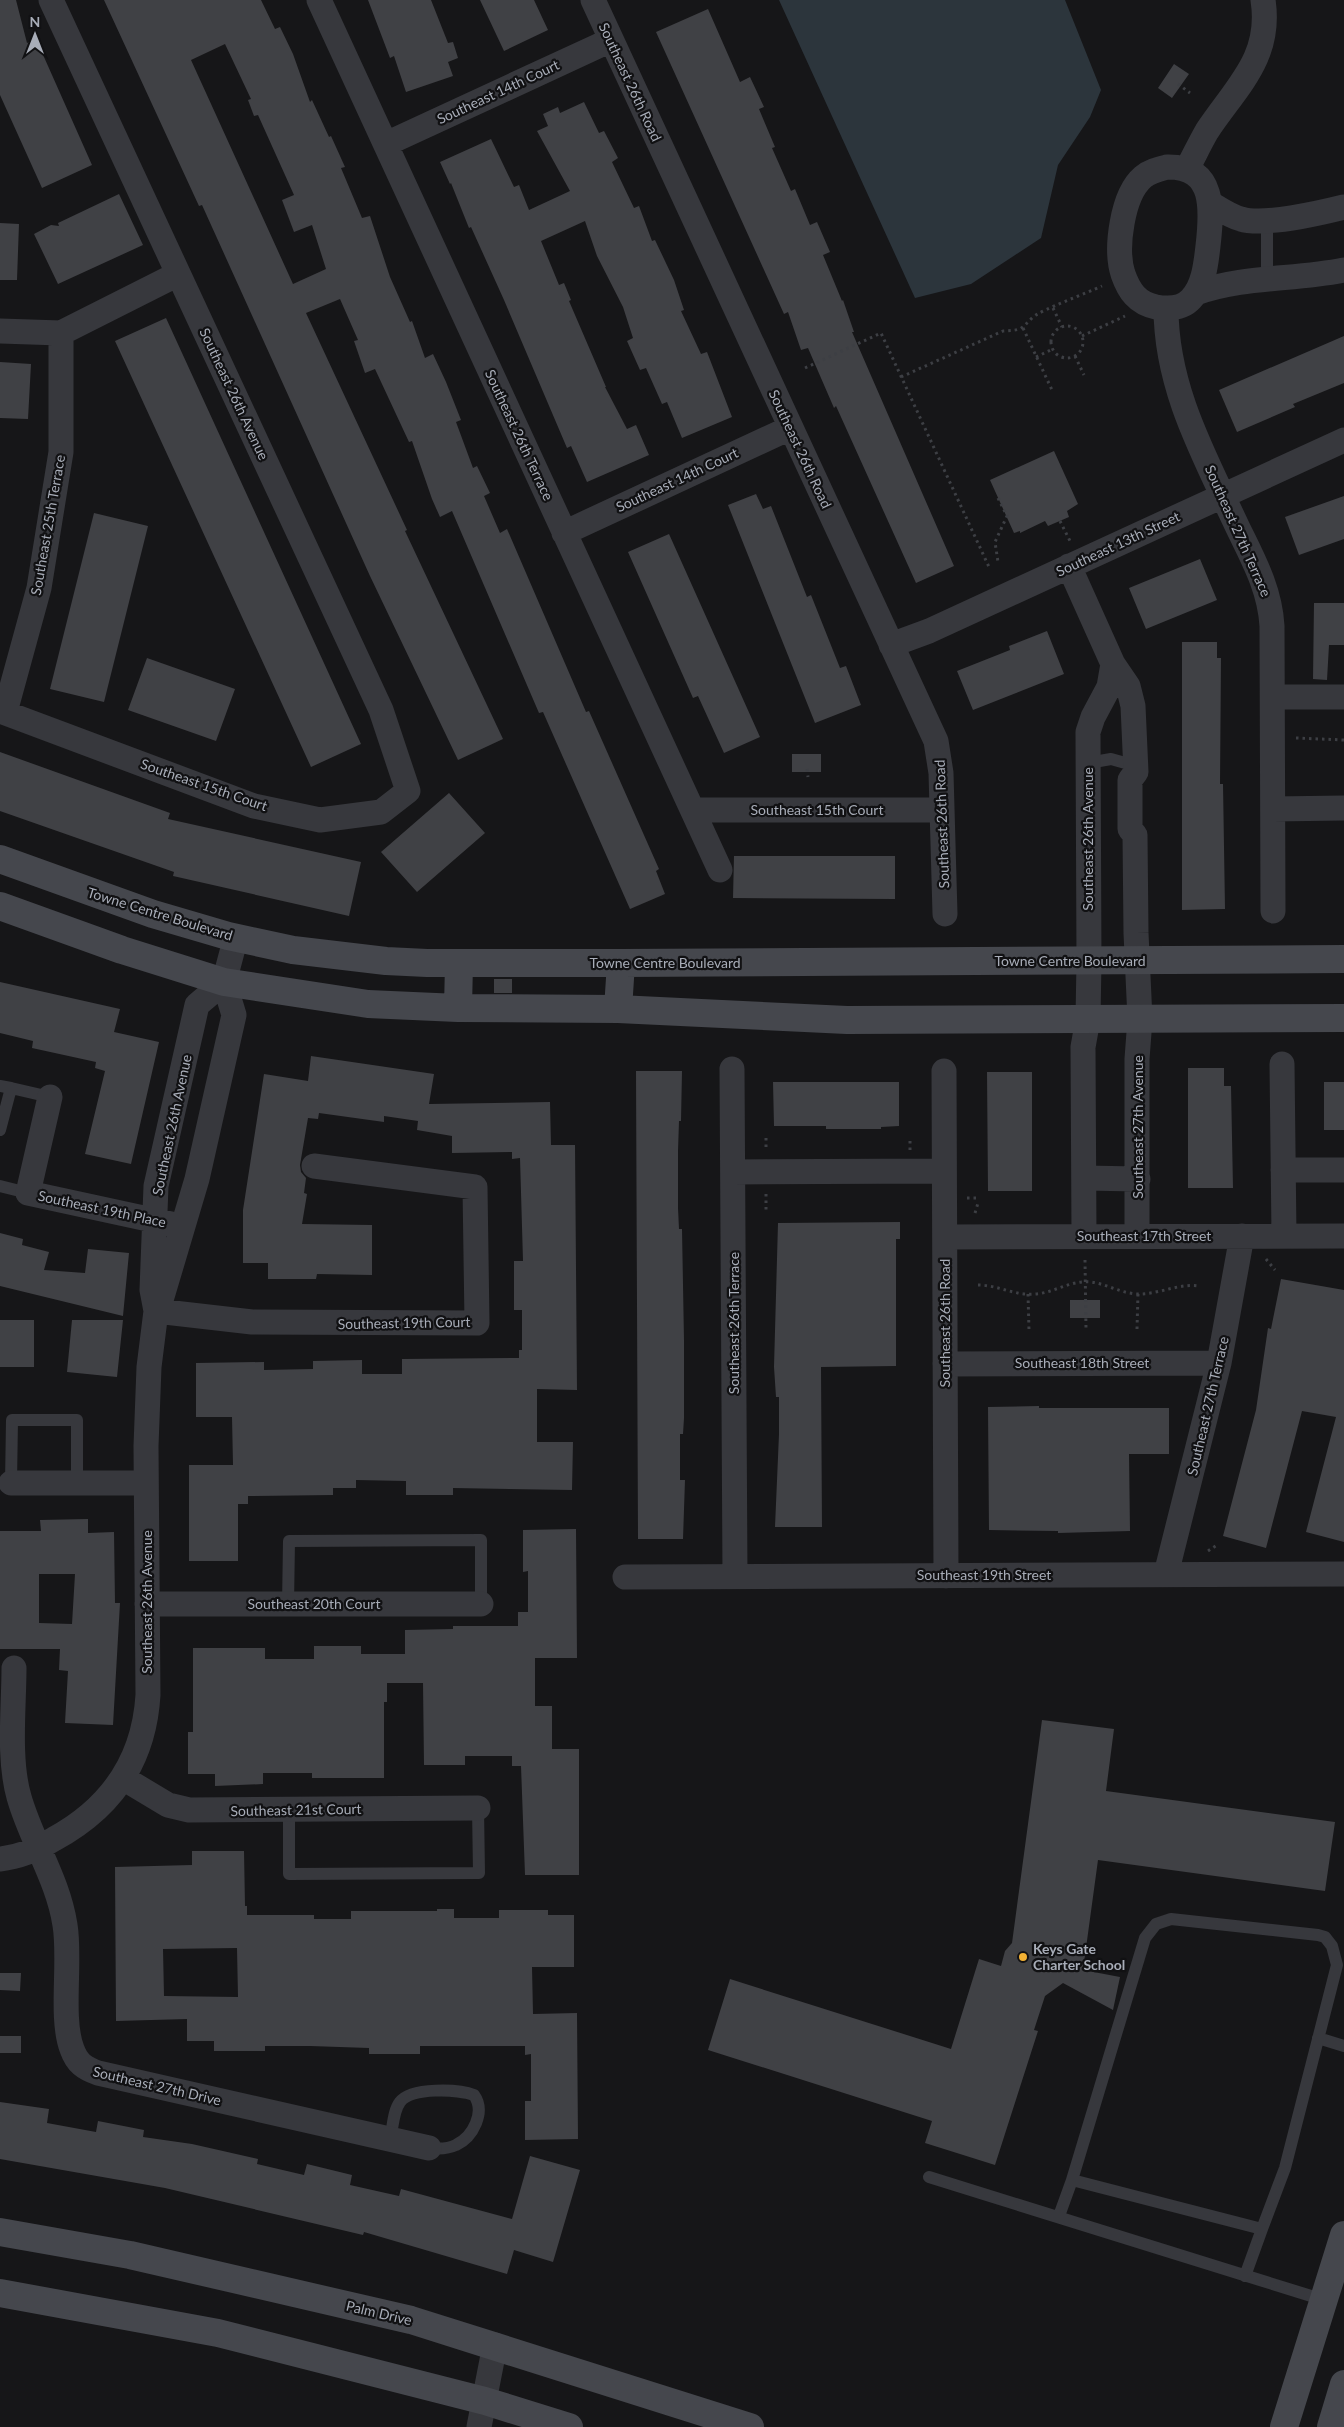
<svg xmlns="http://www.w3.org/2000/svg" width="1344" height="2427" font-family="Lato,sans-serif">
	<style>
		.water { fill: #2c353c }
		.building { fill: #404145; fill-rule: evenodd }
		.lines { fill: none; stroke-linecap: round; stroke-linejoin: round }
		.path { stroke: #3d3f44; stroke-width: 3; stroke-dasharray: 2.5 4; stroke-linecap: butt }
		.lane { stroke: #37383d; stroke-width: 12 }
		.street { stroke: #37383d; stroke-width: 25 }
		.secondary { stroke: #45474d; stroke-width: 28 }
		.poi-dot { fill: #f2b134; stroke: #111113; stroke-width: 2 }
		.labels { text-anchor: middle; stroke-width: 4.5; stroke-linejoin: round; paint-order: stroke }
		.street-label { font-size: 14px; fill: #a8adb8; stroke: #111113 }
		.poi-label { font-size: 14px; font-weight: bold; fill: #a8adb8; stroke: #111113; text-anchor: start }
	</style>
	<rect width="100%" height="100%" fill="#161618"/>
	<!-- water -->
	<path class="water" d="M779 0H1065L1101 90 1090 117 1058 165 1041 238 971 284 915 298Z"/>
	<!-- building -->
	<path class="building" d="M0 0H16L27 43 36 39 92 165 42 188 0 95Z
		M104 0H261L275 29 280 27 293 54 310 102 312 100 329 137 331 136 345 167 341 168 362 218 370 216 390 277 410 322 412 321 425 358 433 354 446 382 461 420 456 422 473 468 477 466 490 493 484 496 500 533 507 529 586 712 589 711 659 869 656 871 665 894 630 909 543 712 539 713 452 511 440 517 432 499 412 441 409 442 375 369 365 373 354 341 358 340 340 299 306 313 407 530 405 531 503 739 458 760 370 576 202 205 199 206ZM225 44 251 99 248 100 254 116 258 115 294 195 282 200 294 232 312 225 326 269 293 284 191 60Z
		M368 0H431L448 43 453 42 458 58 448 62 453 76 406 92 394 56 390 58Z
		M480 0H534L548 30 504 51Z
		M708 9 740 82 750 77 764 107 759 109 775 147 772 148 791 191 795 189 810 225 817 222 830 252 823 255 842 301 843 300 854 332H852L954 566 916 583 836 406 834 408 808 348 801 350 788 312 784 314 656 32Z
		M1174 64 1189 74 1172 98 1158 88Z
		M584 102 599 133 604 131 618 158 612 162 634 208 639 206 652 241 655 240 674 280 684 310 681 311 701 354 707 352 732 417 682 438 667 402 662 404 646 368 640 370 627 341 633 338 623 307 597 256 585 221 541 241 559 285 564 283 571 300 569 301 606 387H605L627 429 636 425 649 455 587 482 571 446 567 448 504 300 471 227 469 228 451 183 450 184 440 162 491 139 514 187 519 185 529 210 570 191 537 131 548 126 543 114 558 107 560 113Z
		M119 194 143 245 58 284 34 234 51 225 59 226 58 223Z
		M0 223 19 224 17 280H0Z
		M166 318 361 744 311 767 115 341Z
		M1344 336V383L1293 404 1295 407 1237 432 1219 390Z
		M0 362 31 364 28 419 0 418Z
		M1054 451 1078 504 1067 511 1069 517 1048 526 1045 521 1020 533V531L1014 533 990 480Z
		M756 494 763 509 771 506 807 597 811 595 840 668 846 666 861 705 815 723 728 505Z
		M1344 496V539L1299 555 1285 517Z
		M94 513 148 526 104 702 50 689Z
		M669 534 760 737 724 753 698 696 693 698 628 552Z
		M1200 559 1217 600 1146 629 1129 588Z
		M1314 603H1344V645H1329L1327 680 1313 679Z
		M1047 631 1064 674 973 710 957 671 1010 650 1009 646Z
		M1182 642H1217V658H1221L1220 784H1223L1225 909 1182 910Z
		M147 658 235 689 216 741 128 710Z
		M0 752 170 813 168 819 361 862 349 916 173 876 174 872 0 811Z
		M792 754H821V772H792Z
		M449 793 485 833 417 892 381 852Z
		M734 856H895V899L733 898Z
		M494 979H512V993H494Z
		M0 982 120 1009 114 1032 159 1042 131 1164 85 1154 105 1071 95 1068 96 1062 32 1048 33 1041 0 1033Z
		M311 1056 434 1074 429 1104 550 1102 551 1145H575L577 1390 537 1389V1442H573L572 1490 453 1488V1495H406V1481L356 1480V1488H333V1495L248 1496V1504H238V1561H189V1465H233L232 1417H196V1363L264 1362V1370L313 1369V1361L362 1360V1374H402V1359L519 1358V1350H522V1310H514V1261H523L520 1158 512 1159V1152L452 1153V1136L417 1130 418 1121 384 1116V1122L319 1113 318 1119 308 1118 300 1165 301 1172 306 1178 304 1193 307 1194 302 1224 372 1225V1275L317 1274 316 1279H268V1263H243V1210L264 1074 308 1081Z
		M1188 1068H1224V1086H1231L1233 1188H1188Z
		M636 1071H682L681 1121H679L678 1151V1208L679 1229H682L684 1340V1418L683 1434H680V1480H685L683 1539H638Z
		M987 1072H1032V1191H988Z
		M773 1082H899V1126L881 1127V1129H826V1126H774Z
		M1324 1082H1344V1130H1324Z
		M900 1222V1239H896V1366L821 1367 822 1527H775L779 1434V1397H776L774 1367 778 1223Z
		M0 1233 23 1239 22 1245 49 1252 44 1270 85 1273 88 1249 129 1253 123 1316 0 1286Z
		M1281 1279 1344 1290V1542L1306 1532 1336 1417 1302 1411 1266 1548 1223 1536 1256 1410 1268 1328 1271 1329Z
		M1070 1300H1100V1318H1070Z
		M0 1320H34V1367H0Z
		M72 1320H123L117 1377 67 1372Z
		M1039 1406V1408H1169V1454H1129L1130 1531 1058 1533V1531L989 1530 988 1407Z
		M88 1519V1533L114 1532 115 1603H120L113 1725 65 1723 68 1671 59 1670 60 1649H0V1531H41L40 1520ZM39 1574H75L72 1624 39 1623Z
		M576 1529 577 1658H535V1706H552V1749H579V1875H525L521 1766H512V1756H465V1765H424L423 1683H387V1702H384V1778H312V1773H263V1784L215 1786V1774H188V1732H193V1648H265V1659H314V1646H361V1654H405V1630L453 1629V1626H518V1612H528V1571L523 1572V1530Z
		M1042 1720 1114 1729 1106 1791 1335 1822 1325 1891 1098 1860 1083 1970 1120 1977 1113 2010 1063 1983 1045 1996 1034 2030 1038 2031 995 2165 925 2143 932 2121 708 2050 730 1979 951 2049 979 1959 1001 1966 1005 1951 1012 1943Z
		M192 1851H244L245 1906H247V1915H314V1919H351V1911H437V1909H454V1918H499V1910H548V1915H574V1967H532L533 2014 577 2013 578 2139 525 2140V2101H531V2054L525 2055V2046H420V2054H369V2048L310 2046H265V2051H214V2041H187V2019L116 2021 115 1867 192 1865ZM237 1948 238 1997 164 1996 163 1949Z
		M0 1973H21L20 1991 0 1990Z
		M0 2036H21V2053H0Z
		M0 2102 49 2109 47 2123 96 2132 98 2121 144 2130 143 2137 192 2144 258 2159 257 2164 304 2175 307 2164 352 2175 350 2185 399 2196 401 2189 512 2219 530 2156 580 2170 553 2262 514 2250 507 2274 364 2232 363 2235 165 2188 0 2159Z"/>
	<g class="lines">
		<!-- path -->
		<path class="path" d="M1178 84 1190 93
			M1053 308 1062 327
			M1051 342a16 16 0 1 1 32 0a16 16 0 1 1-32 0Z
			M1023 328 1052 390
			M1082 336 1125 316
			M1075 356 1084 375
			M1036 357 1053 349
			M805 368 881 333 989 567
			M901 377 1003 331C1022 330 1020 330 1033 317 1041 310 1089 292 1102 286
			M998 498 1007 516 995 542 998 562
			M1060 521 1070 541
			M1296 738 1344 740
			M807 769 808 777
			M766 1138V1150
			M910 1150V1137
			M766 1194V1211
			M967 1198H978
			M975 1213 978 1203
			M1266 1259 1275 1270
			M1085 1260 1086 1330
			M978 1285C998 1285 1015 1296 1035 1294 1054 1293 1070 1280 1091 1282 1107 1284 1122 1294 1139 1294 1160 1294 1179 1283 1199 1286
			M1028 1294 1029 1330
			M1137 1329 1138 1294
			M1208 1551 1217 1545"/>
		<!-- lane -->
		<path class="lane" d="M1267 220V280
			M1088 763 1111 759 1136 766
			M0 1086 11 1088 0 1130
			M11 1088 50 1097
			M0 1186 28 1193
			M11 1483 12 1420H77V1484
			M288 1605 289 1541 481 1540V1604
			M289 1810V1874L479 1873 478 1808
			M1171 1919 1318 1935 1325 1937 1332 1946 1337 1965 1285 2168 1262 2229 1072 2180 1145 1938 1156 1924Z
			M1318 2038 1344 2046
			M390 2139C393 2128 393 2111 400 2102 411 2087 459 2089 474 2095 486 2112 473 2137 456 2145 448 2149 438 2149 429 2148
			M929 2177 1324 2300
			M1059 2216 1072 2180
			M1245 2276 1262 2229"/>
		<!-- street -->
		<path class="street" d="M319 0 720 870
			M593 0 936 741 941 773 945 914
			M386 144 611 40
			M1167 167C1216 166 1212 211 1208 246 1206 263 1204 286 1191 299 1182 309 1168 309 1156 307 1137 303 1129 291 1123 274 1115 249 1122 195 1143 177 1150 171 1159 169 1167 167Z
			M1187 169C1194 156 1200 143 1207 131 1236 87 1272 58 1263 0
			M1210 203C1220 209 1230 216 1241 219 1263 226 1320 213 1344 207
			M1196 293C1243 276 1295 280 1344 270
			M1166 308C1166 388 1204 455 1237 526 1253 559 1270 589 1272 626L1273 911
			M0 331 61 333 178 274
			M564 533 790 428
			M1069 566 1113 664 1128 686 1133 706 1136 772 1130 780V829L1135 835 1136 933 1140 1019 1137 1059V1236
			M891 645 929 631 1344 440
			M1273 697H1344
			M0 711 254 806 320 820 381 812 408 791 381 710 51 0
			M5 712 39 588 61 452V333
			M1273 809 1344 808
			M693 810H942
			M1282 1064 1284 1236
			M732 1069 735 1576
			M944 1071 946 1576
			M50 1097 28 1193 171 1224
			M1283 1170H1344
			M733 1172 944 1171
			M1084 1178 1138 1179
			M1084 1236 1083 1047 1088 1019 1089 961 1088 732 1093 717 1109 687 1113 664
			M945 1237 1344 1236
			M161 1300 197 1179 234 1015 224 982 236 937
			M156 1311 252 1322 477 1323 475 1187 314 1166
			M945 1364 1219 1363
			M11 1483H146
			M1166 1574 1219 1363 1242 1236
			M625 1577 1344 1574
			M147 1604H481
			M14 1668C14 1707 8 1759 19 1797 31 1840 58 1879 65 1925 71 1961 60 2018 72 2049 77 2063 84 2068 98 2073L429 2148
			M123 1778 168 1805 189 1810 478 1808
			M0 1859C19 1857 38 1849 54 1839 111 1808 144 1761 148 1695L146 1446 149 1367 156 1311 152 1290 156 1186 197 1005 224 982
			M479 2427 495 2345"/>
		<!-- secondary -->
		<path class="secondary" d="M0 859 153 914 228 936 293 950 386 961 427 963H621L1344 959
			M0 906 122 950 224 982 368 1004 458 1008 618 1009 847 1020 1344 1018
			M458 1008 459 963
			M618 1009 621 963
			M0 2232 130 2255 411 2320 750 2427
			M0 2293 218 2333 485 2401 569 2427
			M1284 2427 1344 2235
			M1331 2427 1344 2384"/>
	</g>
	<!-- markers -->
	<circle class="poi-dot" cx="1023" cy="1957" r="5"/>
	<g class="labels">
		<!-- street labels -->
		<g class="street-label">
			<text transform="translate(630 82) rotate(65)" y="5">Southeast 26th Road</text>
			<text transform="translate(498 92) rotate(-25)" y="5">Southeast 14th Court</text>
			<text transform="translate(234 394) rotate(65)" y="5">Southeast 26th Avenue</text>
			<text transform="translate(519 435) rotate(65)" y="5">Southeast 26th Terrace</text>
			<text transform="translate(800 449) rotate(65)" y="5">Southeast 26th Road</text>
			<text transform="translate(677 480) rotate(-25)" y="5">Southeast 14th Court</text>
			<text transform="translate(48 525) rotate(-80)" y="5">Southeast 25th Terrace</text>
			<text transform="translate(1238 531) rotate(66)" y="5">Southeast 27th Terrace</text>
			<text transform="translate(1118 544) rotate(-25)" y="5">Southeast 13th Street</text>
			<text transform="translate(204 785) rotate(19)" y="5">Southeast 15th Court</text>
			<text x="817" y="815">Southeast 15th Court</text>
			<text transform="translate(942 824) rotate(-92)" y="5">Southeast 26th Road</text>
			<text transform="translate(1088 839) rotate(-90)" y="5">Southeast 26th Avenue</text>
			<text transform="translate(160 914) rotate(17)" y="5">Towne Centre Boulevard</text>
			<text x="1070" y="966">Towne Centre Boulevard</text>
			<text x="665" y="968">Towne Centre Boulevard</text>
			<text transform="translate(172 1125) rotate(-78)" y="5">Southeast 26th Avenue</text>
			<text transform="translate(1138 1127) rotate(-90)" y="5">Southeast 27th Avenue</text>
			<text transform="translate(102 1209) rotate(12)" y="5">Southeast 19th Place</text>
			<text x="1144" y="1241">Southeast 17th Street</text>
			<text transform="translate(404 1323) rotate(-1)" y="5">Southeast 19th Court</text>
			<text transform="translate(734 1323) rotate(-90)" y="5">Southeast 26th Terrace</text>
			<text transform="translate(945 1323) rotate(-90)" y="5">Southeast 26th Road</text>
			<text x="1082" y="1368">Southeast 18th Street</text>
			<text transform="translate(1208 1406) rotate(-77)" y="5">Southeast 27th Terrace</text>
			<text x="984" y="1580">Southeast 19th Street</text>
			<text transform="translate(147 1602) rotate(-90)" y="5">Southeast 26th Avenue</text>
			<text x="314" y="1609">Southeast 20th Court</text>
			<text transform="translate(296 1810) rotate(-1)" y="5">Southeast 21st Court</text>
			<text transform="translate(157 2086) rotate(13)" y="5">Southeast 27th Drive</text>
			<text transform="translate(379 2313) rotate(13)" y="5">Palm Drive</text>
		</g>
		<!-- poi labels -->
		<g class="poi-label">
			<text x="1033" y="1954">Keys Gate<tspan x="1033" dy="16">Charter School</tspan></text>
		</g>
	</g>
	<!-- north arrow -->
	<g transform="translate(35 35)" stroke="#111113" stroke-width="4" paint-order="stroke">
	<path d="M0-4L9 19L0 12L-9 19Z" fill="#a8adb8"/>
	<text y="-8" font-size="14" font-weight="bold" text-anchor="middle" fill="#a8adb8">N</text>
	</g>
</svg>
